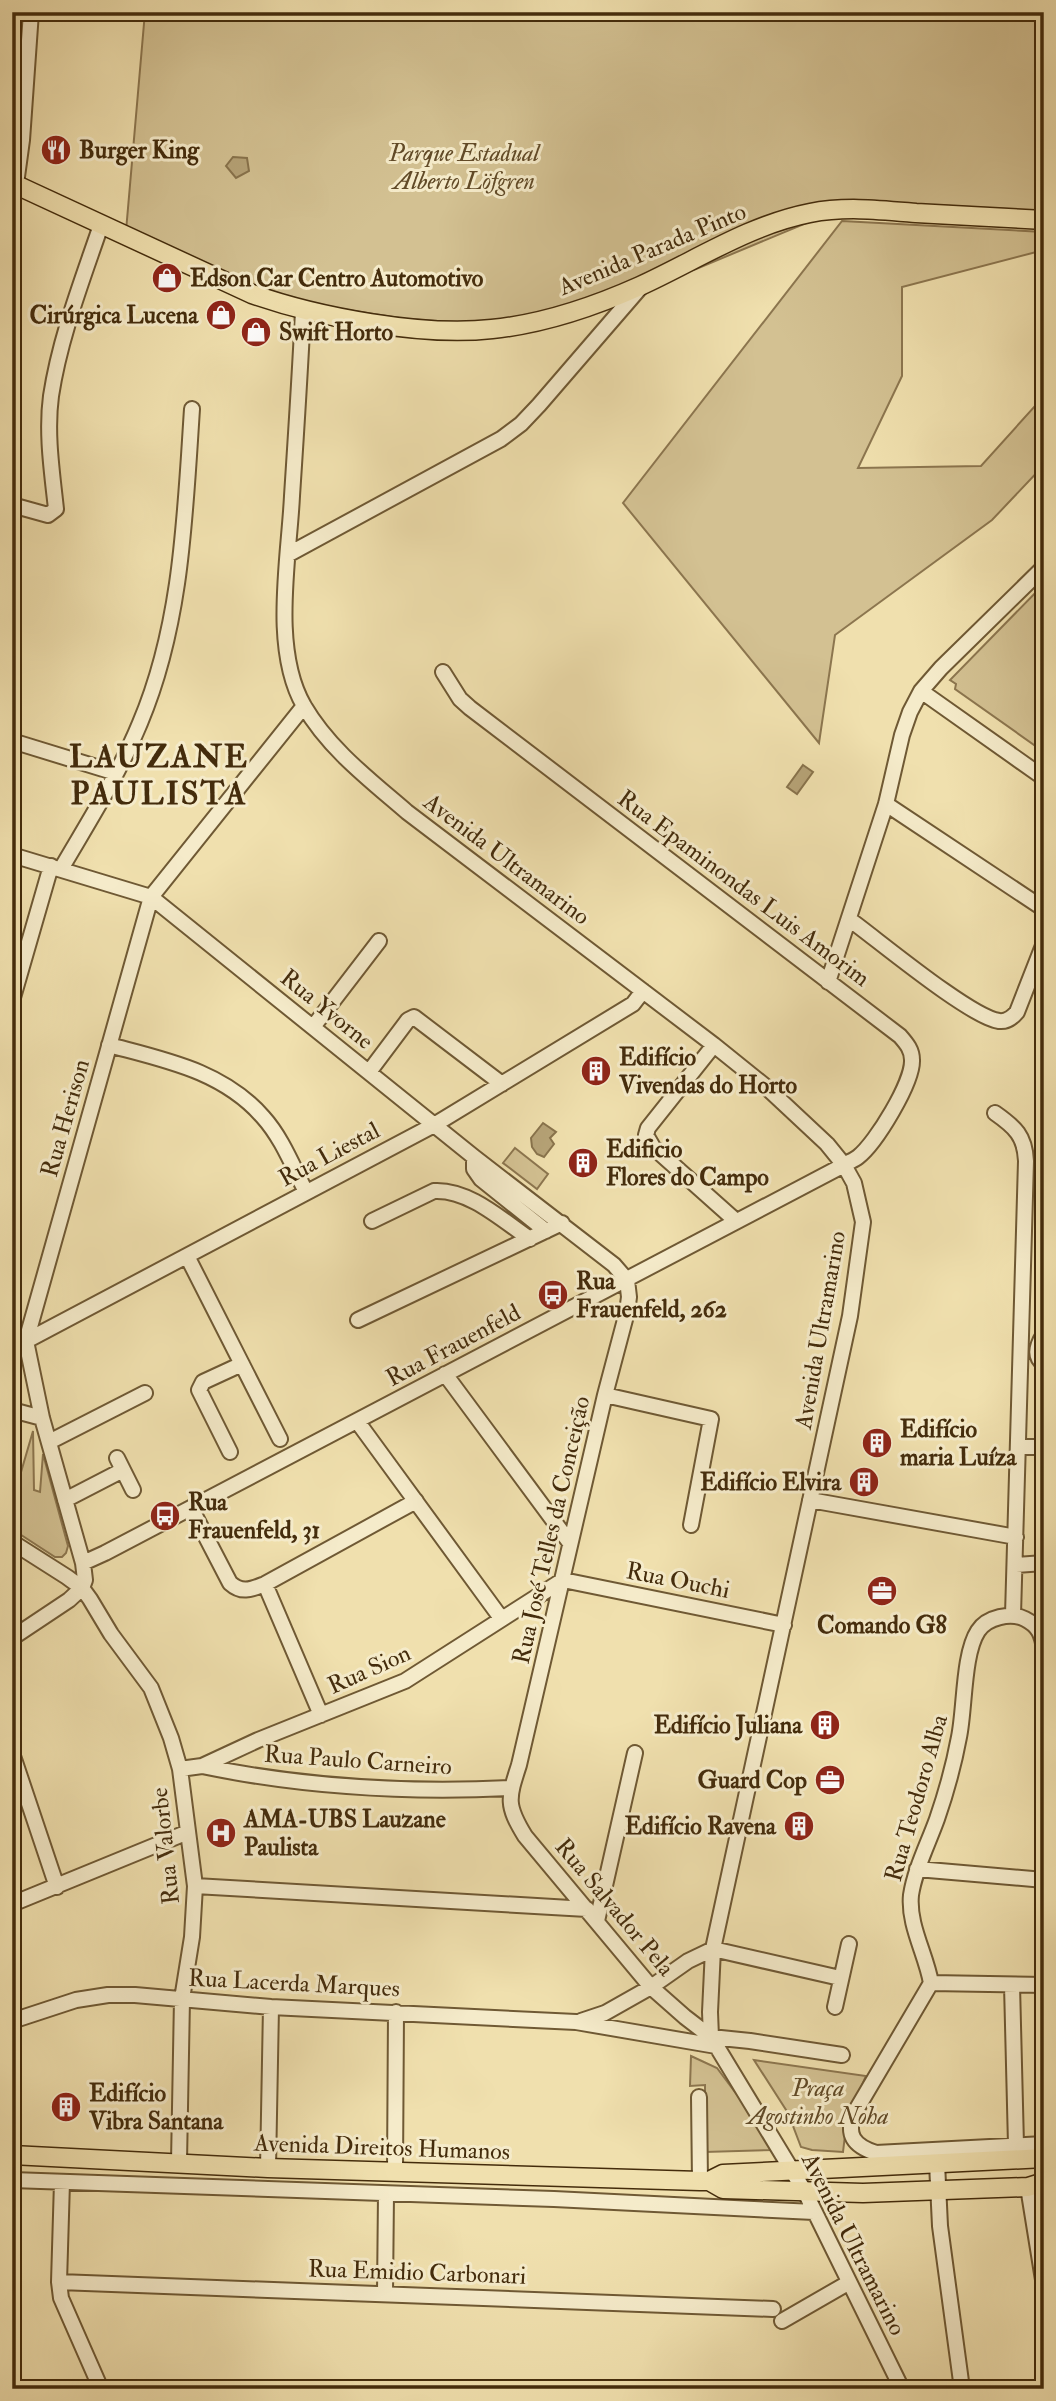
<svg xmlns="http://www.w3.org/2000/svg" width="1056" height="2401" font-family="'IM FELL Double Pica',serif">
	<style>
		.green { fill: #d3c192; stroke: #8c764f; stroke-width: 2 }
		.water { fill: #b6a377; stroke: #88734c; stroke-width: 2 }
		.lines { fill: none; stroke-linecap: round; stroke-linejoin: round }
		.minor-casing { stroke: #6f5934; stroke-width: 18 }
		.major-casing { stroke: #442c0c; stroke-width: 21 }
		.minor { stroke: #f5ebca; stroke-width: 14 }
		.major { stroke: #f0e0ae; stroke-width: 18 }
		.labels { text-anchor: middle; stroke-width: 6; stroke-linejoin: round; paint-order: stroke }
		.poi-label { font-size: 24px; font-weight: bold; fill: #442c0c; stroke: #f5ebca; text-anchor: start }
		.park-label { font-size: 24px; font-style: italic; fill: #614a27; stroke: #f5ebca }
		.street-label { font-size: 24px; fill: #442c0c; stroke: #f5ebca }
		.district-label { font-size: 32px; font-weight: bold; letter-spacing: 2px; fill: #442c0c; stroke: #f5ebca }
	</style>
	<rect width="100%" height="100%" fill="#f0e0ae"/>
	<filter id="stains"><feTurbulence type="fractalNoise" baseFrequency=".00286" numOctaves="4"/><feColorMatrix values="0 0 0 0 .2 0 0 0 0 .09 0 0 0 0 .02 0 0 0 .5 -.17"/></filter>
	<radialGradient id="worn" r=".72"><stop offset=".6" stop-color="#630" stop-opacity="0"/><stop offset="1" stop-color="#630" stop-opacity=".3"/></radialGradient>
	<!-- green -->
	<path class="green" d="M145 12H1044V211L934 205 840 209 696 269 554 315 469 323 406 319 303 303 258 289 126 231Z
		M842 221 1044 232V250L902 287V376L858 468 981 466 1044 396V465L992 520 835 635 819 743 623 503Z
		M1044 584V752L955 689 956 684 950 680Z
		M515 1148 548 1174 537 1189 503 1163Z
		M33 1431 34 1490 40 1492 43 1454 68 1546 66 1553 62 1557H55L12 1529V1503Z
		M691 2056 717 2068 755 2119 773 2150 705 2152V2085L690 2086Z
		M754 2060 866 2076 847 2119 843 2152 812 2150 801 2147 788 2113Z"/>
	<!-- water -->
	<path class="water" d="M233 157 247 158 249 171 236 178 226 166Z
		M803 765 813 772 797 794 787 787Z
		M543 1123 556 1132 550 1138 554 1144 544 1157 537 1154 532 1147 531 1138Z"/>
	<g class="lines">
		<!-- minor casing -->
		<g class="minor-casing">
			<path id="minor" d="M16 184 22 140 31 12
				M303 311C300 373 296 435 292 496 289 559 271 649 304 706 329 749 370 780 407 812L714 1045 765 1086 827 1144 844 1165 854 1183 863 1222 850 1316 713 1949 710 2012 711 2037 805 2192 902 2389
				M12 505 48 515 56 509C52 472 46 433 51 396 60 337 82 281 101 225
				M289 554 501 439 521 424 539 405 640 288
				M921 691 1044 778
				M12 741 116 773
				M886 804 1044 909
				M12 855 151 897 474 1157 614 1265 627 1280 629 1297 627 1312 605 1395 519 1765C508 1799 506 1805 525 1836L651 1987 685 2017 711 2037 750 2041 842 2055
				M61 869C89 821 119 774 140 723 182 624 185 514 192 409
				M849 919C878 940 970 1017 999 1021 1007 1022 1012 1018 1017 1012L1044 943
				M828 982 886 804 902 735 910 712 921 691 941 668 1044 567
				M12 1001 51 866
				M313 1027 379 941
				M109 1045C165 1060 223 1071 263 1117 282 1138 293 1167 306 1192
				M714 1045 648 1128 646 1135 653 1147 736 1221
				M369 1072 408 1020 414 1017 502 1084
				M995 1113C1015 1127 1025 1136 1026 1161L1013 1615
				M474 1157V1169L481 1179 546 1231
				M372 1221 434 1191C469 1189 502 1220 530 1239
				M187 1256 280 1439
				M358 1320 562 1223
				M1044 1334C1037 1345 1033 1356 1044 1364
				M26 1341 434 1125 633 1004 643 991
				M445 1374 570 1543
				M605 1395 711 1419 691 1525
				M12 1410 42 1418
				M357 1421 501 1618
				M49 1442 145 1393
				M1018 1447H1044
				M230 1452 199 1390 203 1382 242 1364
				M117 1458 133 1490
				M65 1500 123 1470
				M810 1500 1016 1537
				M191 1508 230 1583C242 1594 252 1589 265 1584L416 1501
				M12 1542 67 1577 82 1588 90 1599 111 1634 151 1688 171 1738 180 1769 195 1886 192 1937 182 1999 179 2162
				M83 1563 105 1553 844 1165C849 1162 854 1160 858 1157 876 1143 913 1082 912 1060 912 1050 907 1044 900 1036L470 708 460 699 443 672
				M1016 1565 1044 1563
				M265 1584 321 1715
				M82 1588 85 1580 83 1563 42 1418 26 1341 151 897 304 706
				M12 1638 69 1600 82 1588
				M12 1753 57 1887
				M202 1766C303 1787 408 1793 511 1788
				M180 1769 202 1766 258 1740 405 1681 563 1580 784 1625
				M917 1869 1044 1880
				M195 1886 587 1909
				M12 1904 188 1832
				M597 1921 635 1753
				M931 1983C926 1954 908 1925 911 1895 915 1869 928 1844 937 1819 946 1793 954 1764 959 1737 965 1708 963 1654 978 1631 987 1617 1011 1612 1025 1619 1039 1626 1042 1635 1044 1649
				M931 1983 855 2112C845 2135 854 2146 876 2153L1044 2144
				M931 1983 1044 1985
				M1012 1985 1016 2145
				M835 2007 849 1944
				M12 2021 76 2000 108 1995H135L271 2007 576 2022 716 2046
				M581 2021 605 2013 651 1987 688 1961 713 1949 840 1978
				M699 2097 700 2181
				M937 2163 940 2226 962 2389
				M268 2168 271 2007
				M395 2172 396 2012
				M12 2180 554 2199 814 2212
				M62 2182 59 2282 61 2298 101 2389
				M1028 2187 1044 2286
				M59 2282 773 2309
				M385 2293 386 2194
				M782 2321 848 2283"/>
		</g>
		<!-- major casing -->
		<g class="major-casing">
			<path id="major" d="M12 183 252 294C317 317 423 337 492 329 543 324 593 307 640 286 695 261 749 225 810 213 845 206 881 210 916 213 959 215 1001 218 1044 220
				M12 2155 268 2168 700 2181H709L723 2174 1044 2158
				M709 2181 723 2189 863 2193 1028 2187 1044 2182"/>
		</g>
		<!-- minor -->
		<use href="#minor" class="minor"/>
		<!-- major -->
		<use href="#major" class="major"/>
	</g>
	<!-- icons -->
	<defs>
		<g id="restaurant-disc" transform="scale(1.575)"><circle r="9.5" fill="#8f2418" stroke="#f5ebca"/><path d="M-5-6h1v4h1v-4h1v4h1v-4h1v5L-1.5 .5V6h-2V.5L-5-1ZM5-6V6H3V1.5H1.5Q1.5-4 5-6Z" fill="#fff"/></g>
		<g id="shop-disc" transform="scale(1.575)"><circle r="9.5" fill="#8f2418" stroke="#f5ebca"/><path d="M-5-2.5h2.3a2.7 3.5 0 0 1 5.4 0H5L5.5 6h-11ZM-1.5-2.5h3a1.5 2.3 0 0 0-3 0Z" fill="#fff"/></g>
		<g id="building-disc" transform="scale(1.575)"><circle r="9.5" fill="#8f2418" stroke="#f5ebca"/><path d="M-4-6H4V6H1V3H-1V6H-4ZM-2.5-4.3h1.7v1.8h-1.7ZM.8-4.3h1.7v1.8H.8ZM-2.5-1h1.7V.8h-1.7ZM.8-1h1.7V.8H.8Z" fill="#fff"/></g>
		<g id="bus-disc" transform="scale(1.575)"><circle r="9.5" fill="#8f2418" stroke="#f5ebca"/><path d="M-5-6H5V4H4V6H2V4H-2V6H-4V4H-5ZM-3.5-4V0h7V-4ZM-3.5 1.2v1.5H-2V1.2ZM2 1.2v1.5H3.5V1.2Z" fill="#fff"/></g>
		<g id="office-disc" transform="scale(1.575)"><circle r="9.5" fill="#8f2418" stroke="#f5ebca"/><path d="M-6-3h4V-5.5h4V-3h4V5H-6ZM-1-4.5V-3h2v-1.5ZM-6 0V1H6V0Z" fill="#fff"/></g>
		<g id="hospital-disc" transform="scale(1.575)"><circle r="9.5" fill="#8f2418" stroke="#f5ebca"/><path d="M-5-5h3v3.5h4V-5h3V5h-3V1.5h-4V5h-3Z" fill="#fff"/></g>
	</defs>
	<g fill-rule="evenodd">
		<use href="#restaurant-disc" x="56" y="150"/>
		<use href="#shop-disc" x="167" y="278"/>
		<use href="#shop-disc" x="221" y="315"/>
		<use href="#shop-disc" x="256" y="332"/>
		<use href="#building-disc" x="596" y="1071"/>
		<use href="#building-disc" x="583" y="1163"/>
		<use href="#bus-disc" x="553" y="1295"/>
		<use href="#building-disc" x="877" y="1443"/>
		<use href="#building-disc" x="864" y="1482"/>
		<use href="#bus-disc" x="165" y="1516"/>
		<use href="#office-disc" x="882" y="1591"/>
		<use href="#building-disc" x="825" y="1725"/>
		<use href="#office-disc" x="830" y="1780"/>
		<use href="#building-disc" x="799" y="1826"/>
		<use href="#hospital-disc" x="221" y="1833"/>
		<use href="#building-disc" x="66" y="2107"/>
	</g>
	<g class="labels">
		<!-- poi labels -->
		<g class="poi-label">
			<text x="79" y="158">Burger King</text>
			<text x="190" y="286">Edson Car Centro Automotivo</text>
			<text x="198" y="323" text-anchor="end">Cirúrgica Lucena</text>
			<text x="279" y="340">Swift Horto</text>
			<text x="619" y="1065">Edifício<tspan x="619" dy="28">Vivendas do Horto</tspan></text>
			<text x="606" y="1157">Edificio<tspan x="606" dy="28">Flores do Campo</tspan></text>
			<text x="576" y="1289">Rua<tspan x="576" dy="28">Frauenfeld, 262</tspan></text>
			<text x="900" y="1437">Edifício<tspan x="900" dy="28">maria Luíza</tspan></text>
			<text x="841" y="1490" text-anchor="end">Edifício Elvira</text>
			<text x="188" y="1510">Rua<tspan x="188" dy="28">Frauenfeld, 31</tspan></text>
			<text x="882" y="1633" text-anchor="middle">Comando G8</text>
			<text x="802" y="1733" text-anchor="end">Edifício Juliana</text>
			<text x="807" y="1788" text-anchor="end">Guard Cop</text>
			<text x="244" y="1827">AMA-UBS Lauzane<tspan x="244" dy="28">Paulista</tspan></text>
			<text x="776" y="1834" text-anchor="end">Edifício Ravena</text>
			<text x="89" y="2101">Edifício<tspan x="89" dy="28">Vibra Santana</tspan></text>
		</g>
		<!-- park labels -->
		<g class="park-label">
			<text x="464" y="161">Parque Estadual<tspan x="464" dy="28">Alberto Löfgren</tspan></text>
			<text x="818" y="2096">Praça<tspan x="818" dy="28">Agostinho Noha</tspan></text>
		</g>
		<!-- street labels -->
		<g class="street-label">
			<text transform="translate(652 249) rotate(-23)" y="8">Avenida Parada Pinto</text>
			<text transform="translate(507 859) rotate(37)" y="8">Avenida Ultramarino</text>
			<text transform="translate(744 888) rotate(37)" y="8">Rua Epaminondas Luis Amorim</text>
			<text transform="translate(327 1009) rotate(39)" y="8">Rua Yvorne</text>
			<text transform="translate(65 1118) rotate(-74)" y="8">Rua Herison</text>
			<text transform="translate(329 1154) rotate(-28)" y="8">Rua Liestal</text>
			<text transform="translate(820 1330) rotate(-80)" y="8">Avenida Ultramarino</text>
			<text transform="translate(453 1345) rotate(-28)" y="8">Rua Frauenfeld</text>
			<text transform="translate(551 1530) rotate(-77)" y="8">Rua José Telles da Conceição</text>
			<text transform="translate(678 1580) rotate(11)" y="8">Rua Ouchi</text>
			<text transform="translate(369 1669) rotate(-24)" y="8">Rua Sion</text>
			<text transform="translate(358 1760) rotate(4)" y="8">Rua Paulo Carneiro</text>
			<text transform="translate(916 1798) rotate(-74)" y="8">Rua Teodoro Alba</text>
			<text transform="translate(165 1846) rotate(-96)" y="8">Rua Valorbe</text>
			<text transform="translate(615 1907) rotate(50)" y="8">Rua Salvador Pela</text>
			<text transform="translate(294 1983) rotate(3)" y="8">Rua Lacerda Marques</text>
			<text transform="translate(382 2147) rotate(2)" y="8">Avenida Direitos Humanos</text>
			<text transform="translate(854 2244) rotate(63)" y="8">Avenida Ultramarino</text>
			<text transform="translate(417 2272) rotate(2)" y="8">Rua Emidio Carbonari</text>
		</g>
		<!-- district labels -->
		<g class="district-label">
			<text x="159" y="767">LAUZANE<tspan x="159" dy="37">PAULISTA</tspan></text>
		</g>
	</g>
	<!-- margin -->
	<rect width="1056" height="2401" fill="none" stroke="#f0e0ae" stroke-width="42"/>
	<rect x="14" y="14" width="1028" height="2373" fill="none" stroke="#442c0c" stroke-width="3.5"/>
	<rect x="21" y="21" width="1014" height="2359" fill="none" stroke="#442c0c" stroke-width="2"/>
	<rect width="100%" height="100%" filter="url(#stains)"/>
	<rect width="100%" height="100%" fill="url(#worn)"/>
</svg>
